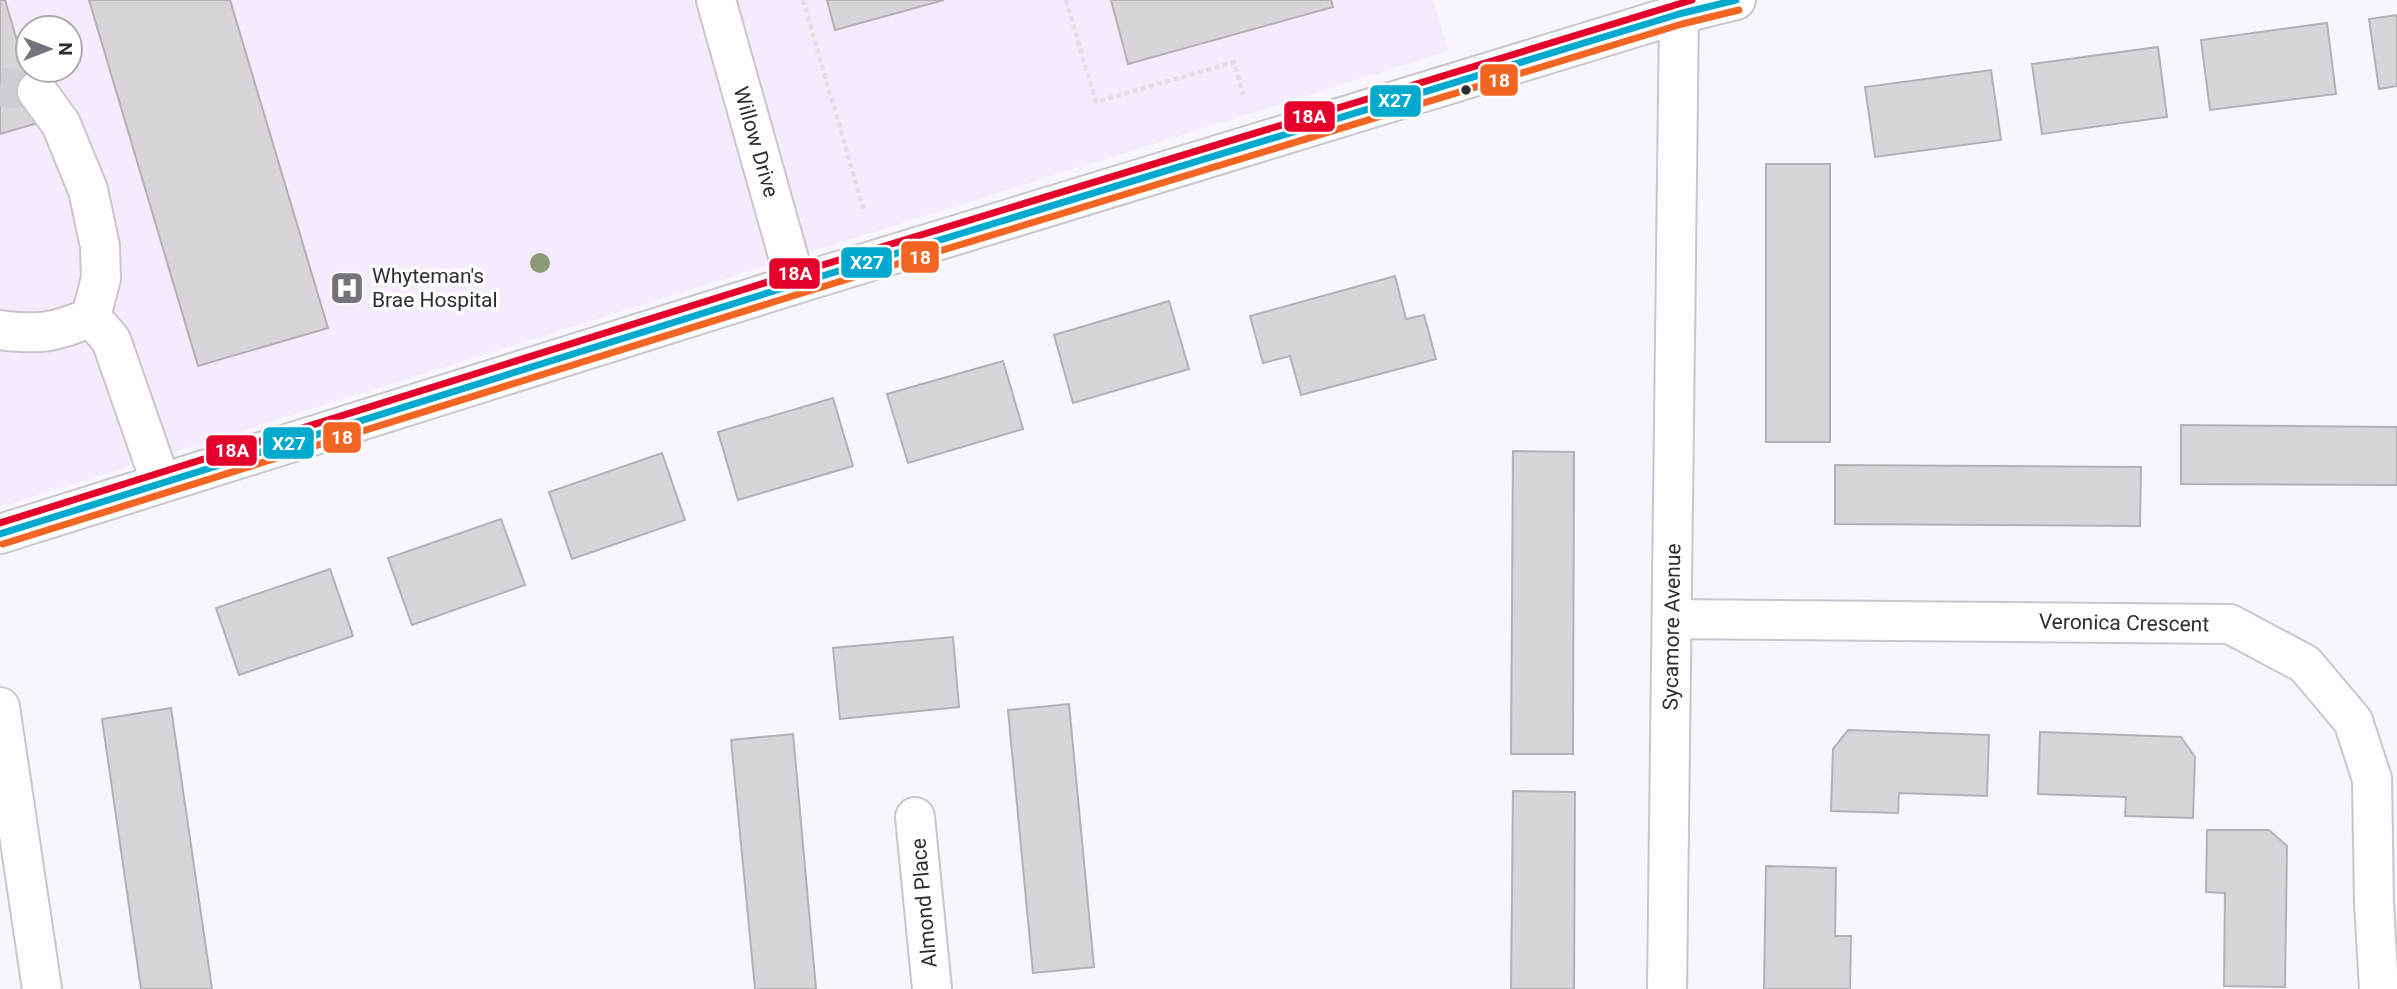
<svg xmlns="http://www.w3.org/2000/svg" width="2397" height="989" font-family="Roboto,sans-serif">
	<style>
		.built { fill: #f4ebfe; fill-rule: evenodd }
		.building { fill: #d8d4da; stroke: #b4b0b6; stroke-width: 2 }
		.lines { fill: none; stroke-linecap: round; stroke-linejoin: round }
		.minor-tunnel { stroke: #d0cdd4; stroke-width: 38; stroke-dasharray: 38 19; stroke-linecap: butt }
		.minor-casing { stroke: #c9c6cd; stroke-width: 42 }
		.path { stroke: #e1e0e2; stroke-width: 4.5; stroke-dasharray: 5 3.5; stroke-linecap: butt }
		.minor { stroke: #fefeff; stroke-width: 38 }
		.bus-1-casing { stroke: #fff; stroke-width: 12 }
		.bus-2-casing { stroke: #fff; stroke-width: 12 }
		.bus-3-casing { stroke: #fff; stroke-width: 12 }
		.bus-1 { stroke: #00a9ce; stroke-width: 7 }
		.bus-2 { stroke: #f26522; stroke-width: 7 }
		.bus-3 { stroke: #e4002b; stroke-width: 7 }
		.tree { fill: #8b9975 }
		.bus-dot { fill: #302c34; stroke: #fff; stroke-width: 2.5 }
		.labels { text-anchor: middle; stroke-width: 7; stroke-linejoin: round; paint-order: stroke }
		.street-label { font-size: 21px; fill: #302c34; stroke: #fff }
		.poi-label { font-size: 21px; fill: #302c34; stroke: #fff; text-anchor: start }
		.line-badge { stroke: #fff; stroke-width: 2.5 }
		.badge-label { font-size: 19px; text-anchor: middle; font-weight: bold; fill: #fff }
	</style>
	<rect width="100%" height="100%" fill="#f8f5fc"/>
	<!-- built -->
	<path class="built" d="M0 0H1433L1448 51 0 507ZM28 28H70V70H28Z"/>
	<!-- building -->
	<path class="building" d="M0 0H5L41 122 0 134Z
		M89 0H230L328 328 198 366Z
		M827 0H944L835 30Z
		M1111 0H1331L1333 7 1128 64Z
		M2397 15V86L2379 89 2369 19Z
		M2327 23 2336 94 2210 110 2201 40Z
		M2158 47 2167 117 2042 134 2032 64Z
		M1991 70 2001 140 1875 157 1865 87Z
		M1766 164H1830V442H1766Z
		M1395 276 1406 319 1424 315 1436 359 1301 395 1290 356 1263 363 1250 316Z
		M1169 301 1189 369 1073 403 1054 335Z
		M1003 361 1023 429 908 463 887 394Z
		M833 398 853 466 738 500 718 432Z
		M2181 425 2397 427V485L2181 484Z
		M1513 451 1574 452 1573 754H1511Z
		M662 453 685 520 572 559 549 492Z
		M1835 465 2141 467 2140 526 1835 524Z
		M501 519 525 585 412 625 388 558Z
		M330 569 353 636 239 675 216 608Z
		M953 637 959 707 840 719 833 648Z
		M1069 704 1094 967 1033 973 1008 710Z
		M171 708 212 989H141L102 719Z
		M1848 730 1989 735 1987 796 1899 793 1898 813 1831 811 1833 749Z
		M2040 732 2181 737 2195 757 2193 818 2125 816 2126 797 2038 794Z
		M793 734 816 989H755L731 740Z
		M1513 791 1575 792 1574 989H1511Z
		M2207 830H2269L2287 846 2285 987 2224 986 2225 893 2206 892Z
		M1766 866 1836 868 1835 936H1851L1850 989H1764Z"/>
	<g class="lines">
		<!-- minor-tunnel -->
		<path class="minor-tunnel" d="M0 87 37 91"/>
		<!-- minor casing -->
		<g class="minor-casing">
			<path id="minor" d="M716 0 796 284
				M91 317 111 340 161 483
				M0 330C39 335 55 333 91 317L101 278 100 246 88 190 61 124 37 91
				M0 534 796 284 1679 14 1736 0
				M1672 619 2230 624 2305 664 2353 721 2372 779 2374 903 2379 989
				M0 707 42 989
				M915 817 932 989
				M1667 989 1679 14"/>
		</g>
		<!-- path -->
		<path class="path" d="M803 0 864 211
			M1066 0 1096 102 1234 62 1243 94"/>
		<!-- minor -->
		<use href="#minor" class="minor"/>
		<!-- bus-1 casing -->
		<g class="bus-1-casing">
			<path id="bus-1" d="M0 534 796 284 1679 14 1736 0"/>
		</g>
		<!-- bus-2 casing -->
		<g class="bus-2-casing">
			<path id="bus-2" d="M3 544 799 294 1682 24 1739 10"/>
		</g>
		<!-- bus-3 casing -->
		<g class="bus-3-casing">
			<path id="bus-3" d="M0 523 793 274 1692 0"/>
		</g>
		<!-- bus-1 -->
		<use href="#bus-1" class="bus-1"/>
		<!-- bus-2 -->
		<use href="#bus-2" class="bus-2"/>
		<!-- bus-3 -->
		<use href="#bus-3" class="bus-3"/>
	</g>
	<!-- trees -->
	<circle class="tree" cx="540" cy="263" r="10"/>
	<!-- icons -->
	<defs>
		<g id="hospital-square" transform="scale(1.75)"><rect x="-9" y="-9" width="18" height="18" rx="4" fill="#76727a" stroke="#fff"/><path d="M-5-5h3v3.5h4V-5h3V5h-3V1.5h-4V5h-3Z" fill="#fff"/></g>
	</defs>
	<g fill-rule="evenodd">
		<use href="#hospital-square" x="347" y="288"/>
	</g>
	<!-- markers -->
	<circle class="bus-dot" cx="1466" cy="90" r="6"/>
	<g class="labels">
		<!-- street labels -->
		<g class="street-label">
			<text transform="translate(756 142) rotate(74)" y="7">Willow Drive</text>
			<text transform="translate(2124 623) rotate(1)" y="7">Veronica Crescent</text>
			<text transform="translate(1672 627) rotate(-89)" y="7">Sycamore Avenue</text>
			<text transform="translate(924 903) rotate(-95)" y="7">Almond Place</text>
		</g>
		<!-- poi labels -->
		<g class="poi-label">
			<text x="372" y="283">Whyteman's<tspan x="372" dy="24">Brae Hospital</tspan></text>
		</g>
	</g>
	<g class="line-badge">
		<rect x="1479" y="63" width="40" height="34" rx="7" fill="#f26522"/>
		<rect x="1369" y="84" width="53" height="34" rx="7" fill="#00a9ce"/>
		<rect x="1283" y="100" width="53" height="33" rx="7" fill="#e4002b"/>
		<rect x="900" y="240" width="40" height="34" rx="7" fill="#f26522"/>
		<rect x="840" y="246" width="53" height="33" rx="7" fill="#00a9ce"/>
		<rect x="768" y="257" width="53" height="33" rx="7" fill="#e4002b"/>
		<rect x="322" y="421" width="40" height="33" rx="7" fill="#f26522"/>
		<rect x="262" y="426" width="53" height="34" rx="7" fill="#00a9ce"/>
		<rect x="205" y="434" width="53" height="33" rx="7" fill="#e4002b"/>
	</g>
	<g class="badge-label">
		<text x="1499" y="87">18</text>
		<text x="1395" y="107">X27</text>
		<text x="1309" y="123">18A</text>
		<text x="920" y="264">18</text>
		<text x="867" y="269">X27</text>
		<text x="795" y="280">18A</text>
		<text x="342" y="444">18</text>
		<text x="289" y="450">X27</text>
		<text x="232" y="457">18A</text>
	</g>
	<!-- north arrow -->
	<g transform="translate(49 49) rotate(90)"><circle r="33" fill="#ffffff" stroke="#acabae" stroke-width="2"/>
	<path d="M0-5L12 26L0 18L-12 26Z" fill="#76727a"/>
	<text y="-10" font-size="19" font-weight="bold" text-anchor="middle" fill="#302c34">N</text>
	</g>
</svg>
